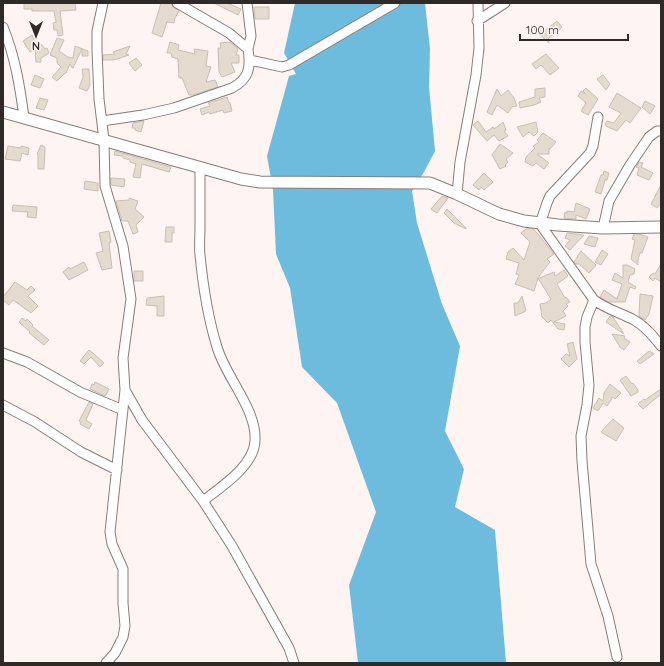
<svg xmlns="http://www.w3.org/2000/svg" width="664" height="666" font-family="Quicksand,sans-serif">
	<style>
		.water { fill: #6ebcdd }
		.building { fill: #e4dacf; stroke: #c8bfb4 }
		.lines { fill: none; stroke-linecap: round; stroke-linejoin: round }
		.minor-casing { stroke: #8a7c77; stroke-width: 11 }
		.tertiary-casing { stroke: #8a7c77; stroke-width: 13 }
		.minor { stroke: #fff; stroke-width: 9 }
		.tertiary { stroke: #fff; stroke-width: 11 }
	</style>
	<rect width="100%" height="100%" fill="#fef5f2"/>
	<!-- water -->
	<path class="water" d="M295 3H425L430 49 429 87 435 151 424 172 412 191 417 223 442 304 460 346 445 431 464 469 455 507 495 530 506 663H358L349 585 376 512 337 403 302 367 290 288 276 254 273 190 267 156 289 76 296 74 284 53Z"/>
	<!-- building -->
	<path class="building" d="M24 3H75L76 10 60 11 63 35 58 36 57 30H54L53 23 56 22 54 11H32V9H24Z
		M161 3H171L172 6 179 11 175 18 174 23 167 22 162 37 152 33Z
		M214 3H227L241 9 238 15Z
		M254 7H269V19H255Z
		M557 21 562 27 548 39 549 43 534 29 541 26 544 31Z
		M32 35 38 45 41 44 45 49 47 48 49 53 41 58V62H36L35 49 30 52 23 41Z
		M57 38 64 40 59 51 68 57 73 58 75 46 88 51V56H82V49L73 68 71 67V65L70 64 66 73H65L57 81 52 77 61 67 57 63V58L50 55Z
		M170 42 179 45 178 50 195 54 194 49 208 51 206 66 211 67 206 82 215 80 218 87 193 95H189L182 78H179L178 59 172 57 171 53H167Z
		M230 42 238 49 236 55H239V63H231L235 72 222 77 219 72 218 48H221L220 43Z
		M130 46 126 54 129 55 114 60H103V55L115 54 113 52Z
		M546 54 559 68 550 75 541 65 536 69 532 64Z
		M136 58 142 65 135 71 129 63Z
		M82 69H89L90 85 87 91 79 88 83 77Z
		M35 75 44 79 40 88 31 85Z
		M603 75 610 84 606 90 597 79Z
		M545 88V97L539 98 541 102 534 105 520 108 519 102 535 97V89Z
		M586 88 598 99 588 115 581 111 586 103 578 96 581 91 585 94 583 91Z
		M497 89 501 96 508 90 514 98 517 106 512 107 508 113 497 105 492 115 487 112Z
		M617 93 641 108 630 123 626 120 617 131 606 126 605 124 607 121 614 123 621 113 609 107Z
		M227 97 229 103H230L232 111 224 113 223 110 210 114 209 112 202 115 200 109 210 106 208 103Z
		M40 98 48 100 44 110 36 108Z
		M645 101 655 106 650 114 642 107Z
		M144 121 141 132 135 130V128H132L133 123Z
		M478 121 486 132 493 127 494 129 503 122 506 130 504 131 508 136 499 141 494 135 487 141 473 125Z
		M536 122 538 132 534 136 529 132 523 137 517 127Z
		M543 133 556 142 550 149 549 148V154H537L549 163 544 169 536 163 533 166 525 162 526 157 535 148 533 146 539 142 537 140Z
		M500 144 513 153 506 159 508 162 505 165 506 166 500 169 492 155Z
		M41 145 45 147 44 169H38V154H37Z
		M8 146 21 148V146L29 148 28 155 22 153 20 161 5 159Z
		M115 151 171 167 169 172 142 164 140 178 133 177 136 164 130 162V160L123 158V156L114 155Z
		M639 162 643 163 641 167 653 173 649 180 637 175 639 168 636 167Z
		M604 171 609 173 607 180H605L601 194 595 192 601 175H603Z
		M484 173 493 182 484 190 481 187 479 190 473 185Z
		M111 178 125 179 124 187 111 185Z
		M85 181 98 183V191L84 189Z
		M661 185V203L657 208 651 204Z
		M442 196 448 198 437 213 431 209Z
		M129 198 138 201 135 209 144 217 136 225 138 232 133 234 128 221H122L116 201 129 200Z
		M576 203 590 209 586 219 576 215V219L564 218 565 212 567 213V211L574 212Z
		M13 205 37 207 36 218 27 217 28 212 12 211Z
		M447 209 466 228V229L454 223 444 213Z
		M166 227H174V233H172V242H165Z
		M527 228 533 229 538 234 554 254 547 259 550 262 537 279 554 272 555 276 564 270 568 276 557 284 565 298 566 297 570 302 566 304 568 306 563 311 566 316 554 322 565 324 564 330 558 329 551 320 548 323 542 317 540 304 546 303 551 299 538 278 534 291 515 284 519 275 516 274 519 263 506 259 508 252 513 248 524 260 530 242 521 233Z
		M109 231 111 242 109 243 112 268 102 270 96 253 103 251 99 233Z
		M567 233 584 235 570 250 565 246 570 240 565 238Z
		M634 234H639L648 237 642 253H640L638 260V265L631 259 635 240 632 239Z
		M589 236 598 238 595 247 584 244Z
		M602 250 608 254 601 265 595 262Z
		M581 251 596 265 589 273 579 264H576L574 262Z
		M84 262 88 270 69 280 63 272 69 267 70 269Z
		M661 264V282L655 278 653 281 649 277 653 273 655 274Z
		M623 265H627L635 269 634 274 630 275 628 282 636 287 635 289 630 287 625 302H608L600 297 604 290 617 299 622 284 612 280 615 273 623 278Z
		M134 271H143V281H134Z
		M15 282 27 290 31 286 35 290 28 296 38 306 31 313 13 300 9 305 3 300V297Z
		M640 294 653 296 649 314 645 320 639 316Z
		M164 296V316H157V306L146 305 147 298Z
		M522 296 526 311 515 316 514 303H518Z
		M610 316 613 317 624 334 606 322Z
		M22 318 26 321 27 319 33 325 32 326 49 340 44 345 29 333 30 332 19 322Z
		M612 334 625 336 624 338 630 342 624 350 620 347Z
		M573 342 577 359 569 367 561 359 566 354 570 356 567 344Z
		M89 350 94 354 104 363 100 367 91 357 84 364 80 361Z
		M649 351 654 354 640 364 637 361Z
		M626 376 632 384 633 383 638 390V392L631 396 620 380Z
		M95 382 109 389 106 395 105 396 90 389 92 384 94 385Z
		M610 384 621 393 615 399 613 397 607 406 603 403 598 411 593 408 599 398 603 401 604 393Z
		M661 389V394L643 409 638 404 644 399 645 400Z
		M89 402 93 404 86 420 92 424 89 429 80 424 81 422 79 421Z
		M613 419 624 428 616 441 601 432Z"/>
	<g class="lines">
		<!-- minor casing -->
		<g class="minor-casing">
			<path id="minor" d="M103 3 97 31V50L99 99 104 140 105 186 123 246 131 299 123 358 125 390 142 420 203 501 232 546 289 648 294 663
				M177 3 229 33 248 49 251 36 247 3
				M477 21 505 3
				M3 27C15 56 20 87 24 117
				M250 60 282 67 289 65 395 3
				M598 117 593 146 590 153 550 196 547 203 540 224 594 300C606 309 621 313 634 320 645 326 653 336 661 346
				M102 121 143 115 174 108 232 88C249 79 251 68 248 49
				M200 167C200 187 200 207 200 228 200 237 199 246 200 255 203 286 208 318 217 347 226 378 257 409 255 441 254 466 221 487 203 501
				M457 194 460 162 476 75 479 48 478 3
				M603 228 609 201 630 165 649 137 657 131H661
				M594 300 587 317 585 327V342L589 385 587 405 581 436 582 461 591 564 608 616 617 657
				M3 353 27 362 80 392 123 410
				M3 405 35 422 81 452 117 470
				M106 663 115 653 123 637 125 626 123 603V569L112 544 110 532 125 390"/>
		</g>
		<!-- tertiary casing -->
		<g class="tertiary-casing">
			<path id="tertiary" d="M3 112 241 179 260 182 430 183 457 194 499 214 524 221 558 225 603 228 661 227"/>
		</g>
		<!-- minor -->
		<use href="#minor" class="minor"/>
		<!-- tertiary -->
		<use href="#tertiary" class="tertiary"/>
	</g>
	<!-- border -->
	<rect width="664" height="666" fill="none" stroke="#2f2a28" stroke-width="8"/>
	<!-- north arrow -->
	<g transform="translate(36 36) rotate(180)" stroke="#fef5f2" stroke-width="3" paint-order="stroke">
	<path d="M0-3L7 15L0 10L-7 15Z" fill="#2f2a28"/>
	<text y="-6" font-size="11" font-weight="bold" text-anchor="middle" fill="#2f2a28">N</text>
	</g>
	<!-- scale -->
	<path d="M520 34v6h108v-6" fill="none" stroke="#2f2a28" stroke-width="2"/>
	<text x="526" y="34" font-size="12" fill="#2f2a28" stroke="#fef5f2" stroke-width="3" paint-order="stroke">100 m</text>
</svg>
